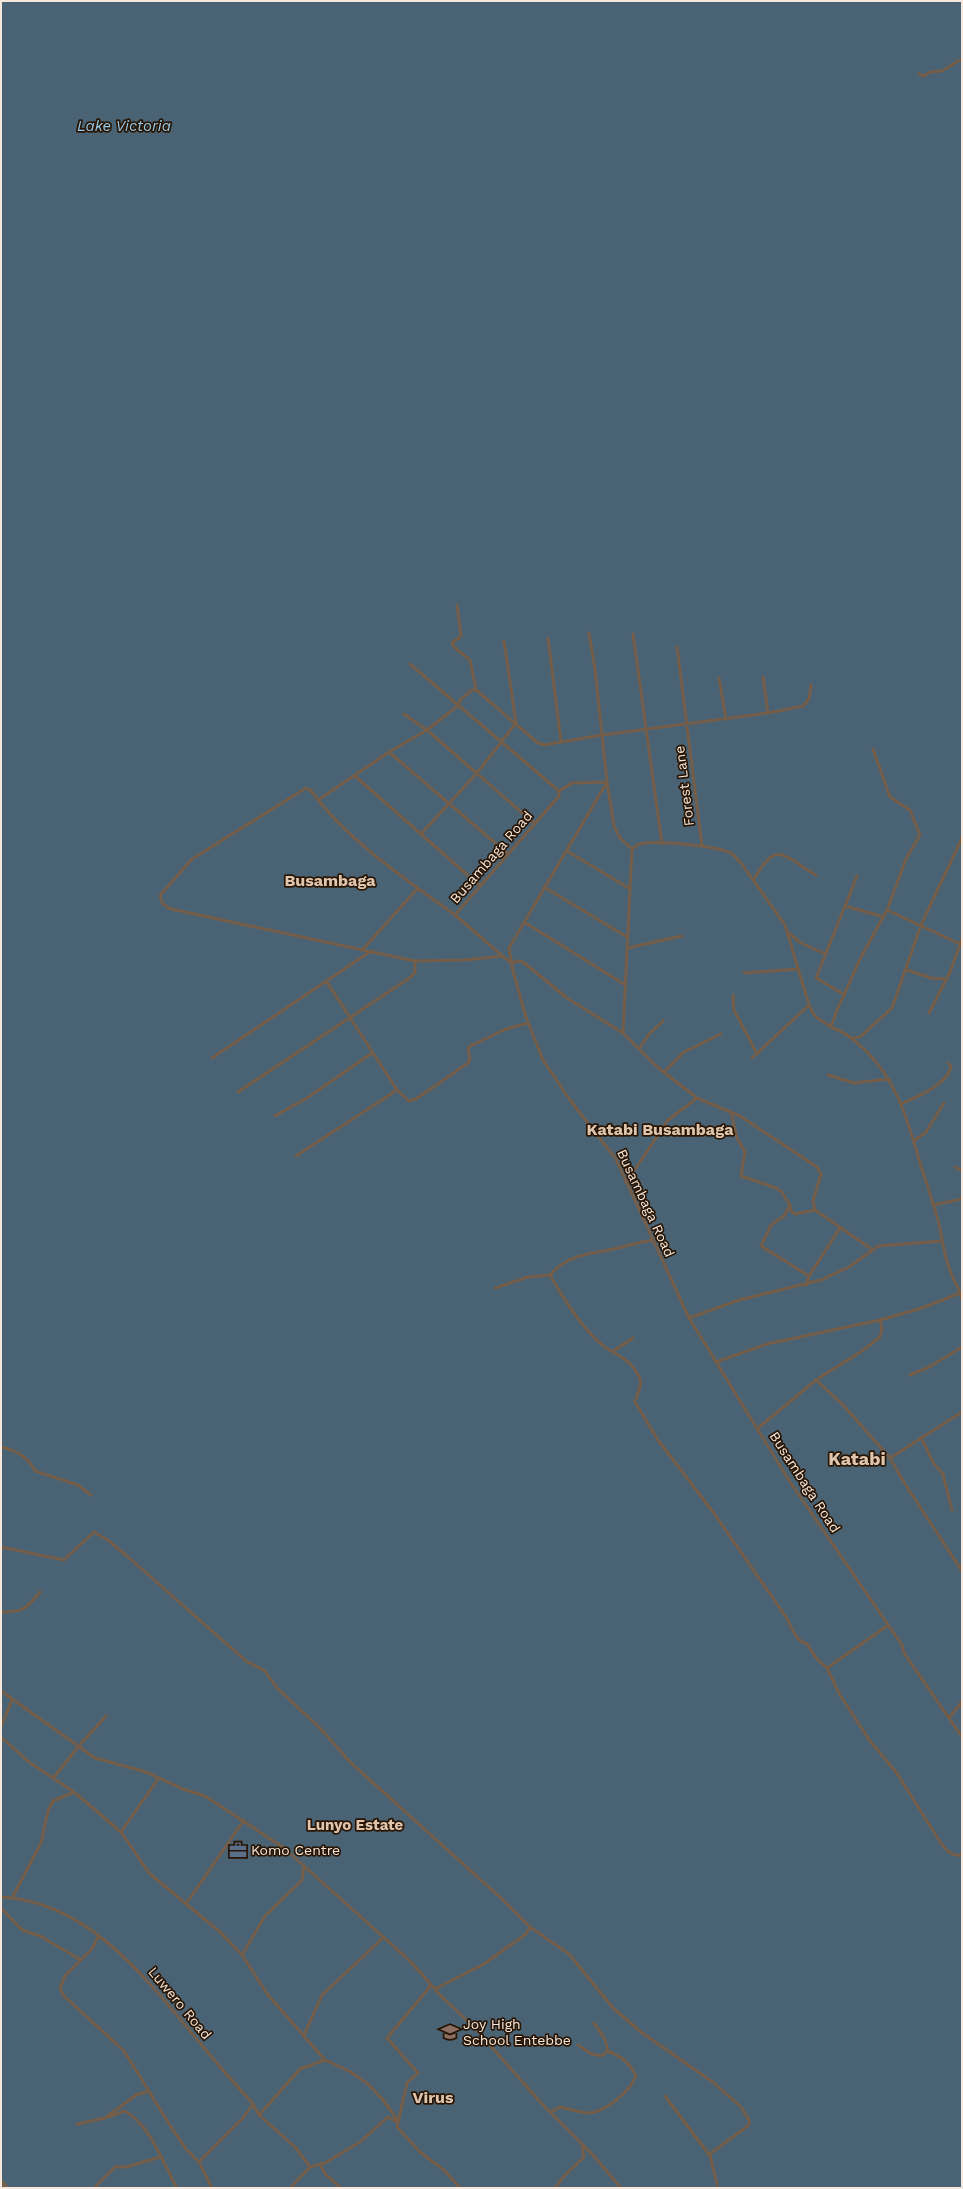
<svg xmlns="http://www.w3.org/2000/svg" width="963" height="2189" font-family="'Work Sans',sans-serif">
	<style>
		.water { fill: #496374 }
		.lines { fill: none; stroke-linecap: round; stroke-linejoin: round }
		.minor { stroke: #745d49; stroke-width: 3 }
		.tertiary { stroke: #745d49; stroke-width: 4 }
		.labels { text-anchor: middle; stroke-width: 3.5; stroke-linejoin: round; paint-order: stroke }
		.street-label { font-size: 14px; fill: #f5e7db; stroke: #281504 }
		.poi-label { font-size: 14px; fill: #f5e7db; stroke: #281504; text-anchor: start }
		.water-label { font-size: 15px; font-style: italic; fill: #96caea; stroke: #281504 }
		.neighbourhood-label { font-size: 15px; font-weight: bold; fill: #e0c5ae; stroke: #281504 }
		.quarter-label { font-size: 16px; font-weight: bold; fill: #e0c5ae; stroke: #281504 }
		.district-label { font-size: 18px; font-weight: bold; fill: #e0c5ae; stroke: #281504 }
	</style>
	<rect width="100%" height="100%" fill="#331f0c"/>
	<!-- water -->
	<path class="water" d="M1 1H962V2188H1Z"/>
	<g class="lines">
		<!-- minor -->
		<path class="minor" d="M919 74 924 76 930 72 942 71 960 60 962 62
			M457 605 461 636 452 643 455 648 470 660 476 690
			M589 633 595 669 607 782 614 826 620 838 632 849
			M633 634 662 844
			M548 638 561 742
			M677 647 702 846
			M410 664 559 791V796L455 915 512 964
			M763 677 768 713
			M719 678 726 719
			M404 714 427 730 459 705 460 700 472 690H476L538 743 544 745 602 735 768 713 803 706 809 699 811 685
			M873 749 890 797 910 810 920 835 906 859 887 910
			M389 752 508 854
			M355 776 480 886
			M559 791 572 783 607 782 509 948 513 971 526 1017 543 1060 570 1100 616 1159 689 1318 790 1482 902 1645 904 1653 962 1737
			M318 800 389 752 427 730 535 824
			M421 834 477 773 516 723 504 641
			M567 851 630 889
			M753 881C776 839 782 855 816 875
			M544 887 627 937
			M845 906 857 876
			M455 915C404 878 348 841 311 791L306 788 192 859 161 894C159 903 164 905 171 909L415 961 464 960 503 956
			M524 922 624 984
			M789 933 801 943 826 954
			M962 945 887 910 861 957 837 1010 831 1027C845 1032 854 1039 864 1049 897 1080 908 1121 920 1163 924 1177 930 1190 933 1205 941 1223 941 1242 947 1261 950 1275 958 1285 962 1298
			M627 948 682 936
			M363 949 418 888
			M512 964 516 961 523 962 567 998 623 1033 632 849C635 847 637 845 640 844 653 840 722 846 732 854 735 856 738 860 741 863L785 925 809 1005 815 1016 831 1027
			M907 970 931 978 947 979
			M744 973 798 969
			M327 982 397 1090 409 1101 416 1099 468 1063 470 1059 468 1048 470 1046 506 1029 528 1023
			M733 995 734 1010 757 1054
			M845 995 816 978 845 906 884 917
			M929 1013 950 972 962 939
			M623 1033 656 1066 697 1098 740 1116 817 1167 821 1174 813 1201 815 1210 873 1250
			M852 1038 860 1037 892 1008 921 925 962 838
			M639 1049 649 1034 663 1021
			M212 1058 371 951
			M752 1058 809 1005
			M664 1072 684 1052 721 1034
			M828 1075 854 1083 889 1079
			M238 1092 411 977 415 972V961
			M901 1104C916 1097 949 1084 951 1066L948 1063
			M731 1112 737 1138 745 1152 741 1176 776 1188 781 1191 790 1205 784 1216 771 1225 761 1246 809 1276
			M275 1116 307 1098 372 1053
			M914 1141 926 1132 944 1103
			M296 1156 397 1090
			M955 1167 962 1171
			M626 1183 668 1120 697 1098
			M790 1205 791 1211 795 1214 815 1210
			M933 1205 962 1199
			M652 1240C637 1243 623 1247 609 1250 587 1254 566 1256 550 1275 563 1298 579 1324 599 1342 616 1358 634 1357 641 1383L635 1402 658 1440 713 1512 786 1617C791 1626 796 1642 807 1644L817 1659 827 1668 887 1626
			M806 1285 809 1276 840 1228
			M495 1288 528 1277 550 1275
			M689 1318 739 1300 821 1280 849 1267 878 1246 942 1241
			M612 1352 633 1338
			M716 1362 767 1344 880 1320
			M910 1375 929 1367 962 1347
			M816 1380 843 1405 890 1458 905 1484 962 1571
			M758 1428 816 1380 862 1351 879 1338 882 1330 880 1320 922 1308 960 1293
			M921 1437 934 1464 943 1474 952 1510
			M1 1447C16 1450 28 1457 35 1471L78 1485 91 1495
			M890 1458 962 1412
			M1 1547 64 1560 94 1532 109 1541 127 1556 246 1661 265 1671 277 1688 321 1729 350 1762 502 1899 530 1927 569 1954 613 2008 641 2032 714 2083 741 2107 749 2120V2125L711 2153 710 2156 718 2188
			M1 1612C24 1612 26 1609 40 1592
			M827 1668 840 1695 870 1741 896 1772 939 1840C945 1849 951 1857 962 1855
			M1 1691 95 1758 146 1772 183 1789 205 1796 284 1848 410 1961 441 1996 474 2027 543 2105 593 2155 621 2188
			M949 1718 962 1702
			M1 1727 12 1700
			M1 1737 29 1762 74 1792 121 1832 149 1873 220 1932 242 1955 268 1995 325 2060 351 2072 368 2084 383 2100 399 2122
			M54 1777 78 1747 106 1716
			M121 1832 158 1779
			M1 1897C87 1901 145 1977 195 2037 214 2060 233 2082 253 2104L259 2115 296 2148 310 2167
			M12 1898 41 1843 48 1811 53 1801 74 1792
			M186 1904 244 1820
			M1 1908 22 1930 40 1936 81 1960
			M98 1937 92 1949 65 1976 60 1988 63 1995 124 2051 171 2127 186 2149 199 2162 212 2188
			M242 1955 265 1916 302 1880 304 1865
			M430 1983 429 1988 387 2038 418 2073 407 2083 397 2127 420 2152 445 2171 460 2188
			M435 1989 484 1964 526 1934 530 1927
			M304 2035 322 1995 384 1937
			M578 2045 592 2054 601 2056 608 2051
			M665 2096 710 2156
			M551 2112 560 2107C569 2109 578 2112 588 2113 605 2113 630 2091 636 2076 629 2062 622 2057 608 2051L605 2039 594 2023
			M259 2115 300 2069 325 2060
			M105 2118 125 2111C151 2126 163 2163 177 2188
			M77 2124 105 2118 136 2095 149 2091
			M199 2162 243 2118 253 2104
			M320 2165 326 2175 341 2188
			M94 2188 115 2167H127L160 2157
			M290 2188 310 2167 325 2163 360 2142 388 2117 397 2122
			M555 2188 564 2176 584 2157 582 2145"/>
		<!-- tertiary -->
		<path class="tertiary" d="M1 2181 7 2188"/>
	</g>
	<!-- icons -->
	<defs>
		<g id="office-bare" transform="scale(1.38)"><path d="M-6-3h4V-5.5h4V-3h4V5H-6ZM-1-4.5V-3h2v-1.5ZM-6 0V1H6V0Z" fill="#5c6f8a" stroke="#281504" stroke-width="2.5" paint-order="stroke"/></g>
		<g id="school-bare" transform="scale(1.38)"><path d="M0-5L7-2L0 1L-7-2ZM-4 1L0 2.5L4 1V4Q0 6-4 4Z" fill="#8d6e63" stroke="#281504" stroke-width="2.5" paint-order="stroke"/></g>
	</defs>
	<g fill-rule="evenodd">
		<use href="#office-bare" x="238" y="1850"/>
		<use href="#school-bare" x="450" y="2032"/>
	</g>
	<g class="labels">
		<!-- street labels -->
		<g class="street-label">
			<text transform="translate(684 786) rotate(-97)" y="5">Forest Lane</text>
			<text transform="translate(491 857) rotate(-49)" y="5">Busambaga Road</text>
			<text transform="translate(646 1203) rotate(65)" y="5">Busambaga Road</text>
			<text transform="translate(805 1482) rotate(57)" y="5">Busambaga Road</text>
			<text transform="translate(180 2003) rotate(50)" y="5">Luwero Road</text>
		</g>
		<!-- poi labels -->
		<g class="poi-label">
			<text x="251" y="1855">Komo Centre</text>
			<text x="463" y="2029">Joy High<tspan x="463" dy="16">School Entebbe</tspan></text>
		</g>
		<!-- water labels -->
		<g class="water-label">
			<text x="124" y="131">Lake Victoria</text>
		</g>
		<!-- neighbourhood labels -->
		<g class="neighbourhood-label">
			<text x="355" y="1830">Lunyo Estate</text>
		</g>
		<!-- quarter labels -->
		<g class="quarter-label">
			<text x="330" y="886">Busambaga</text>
			<text x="660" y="1135">Katabi Busambaga</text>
			<text x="433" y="2103">Virus</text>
		</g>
		<!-- district labels -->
		<g class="district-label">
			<text x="857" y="1465">Katabi</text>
		</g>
	</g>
	<!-- border -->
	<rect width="963" height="2189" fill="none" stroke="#f5e7db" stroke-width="4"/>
</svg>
